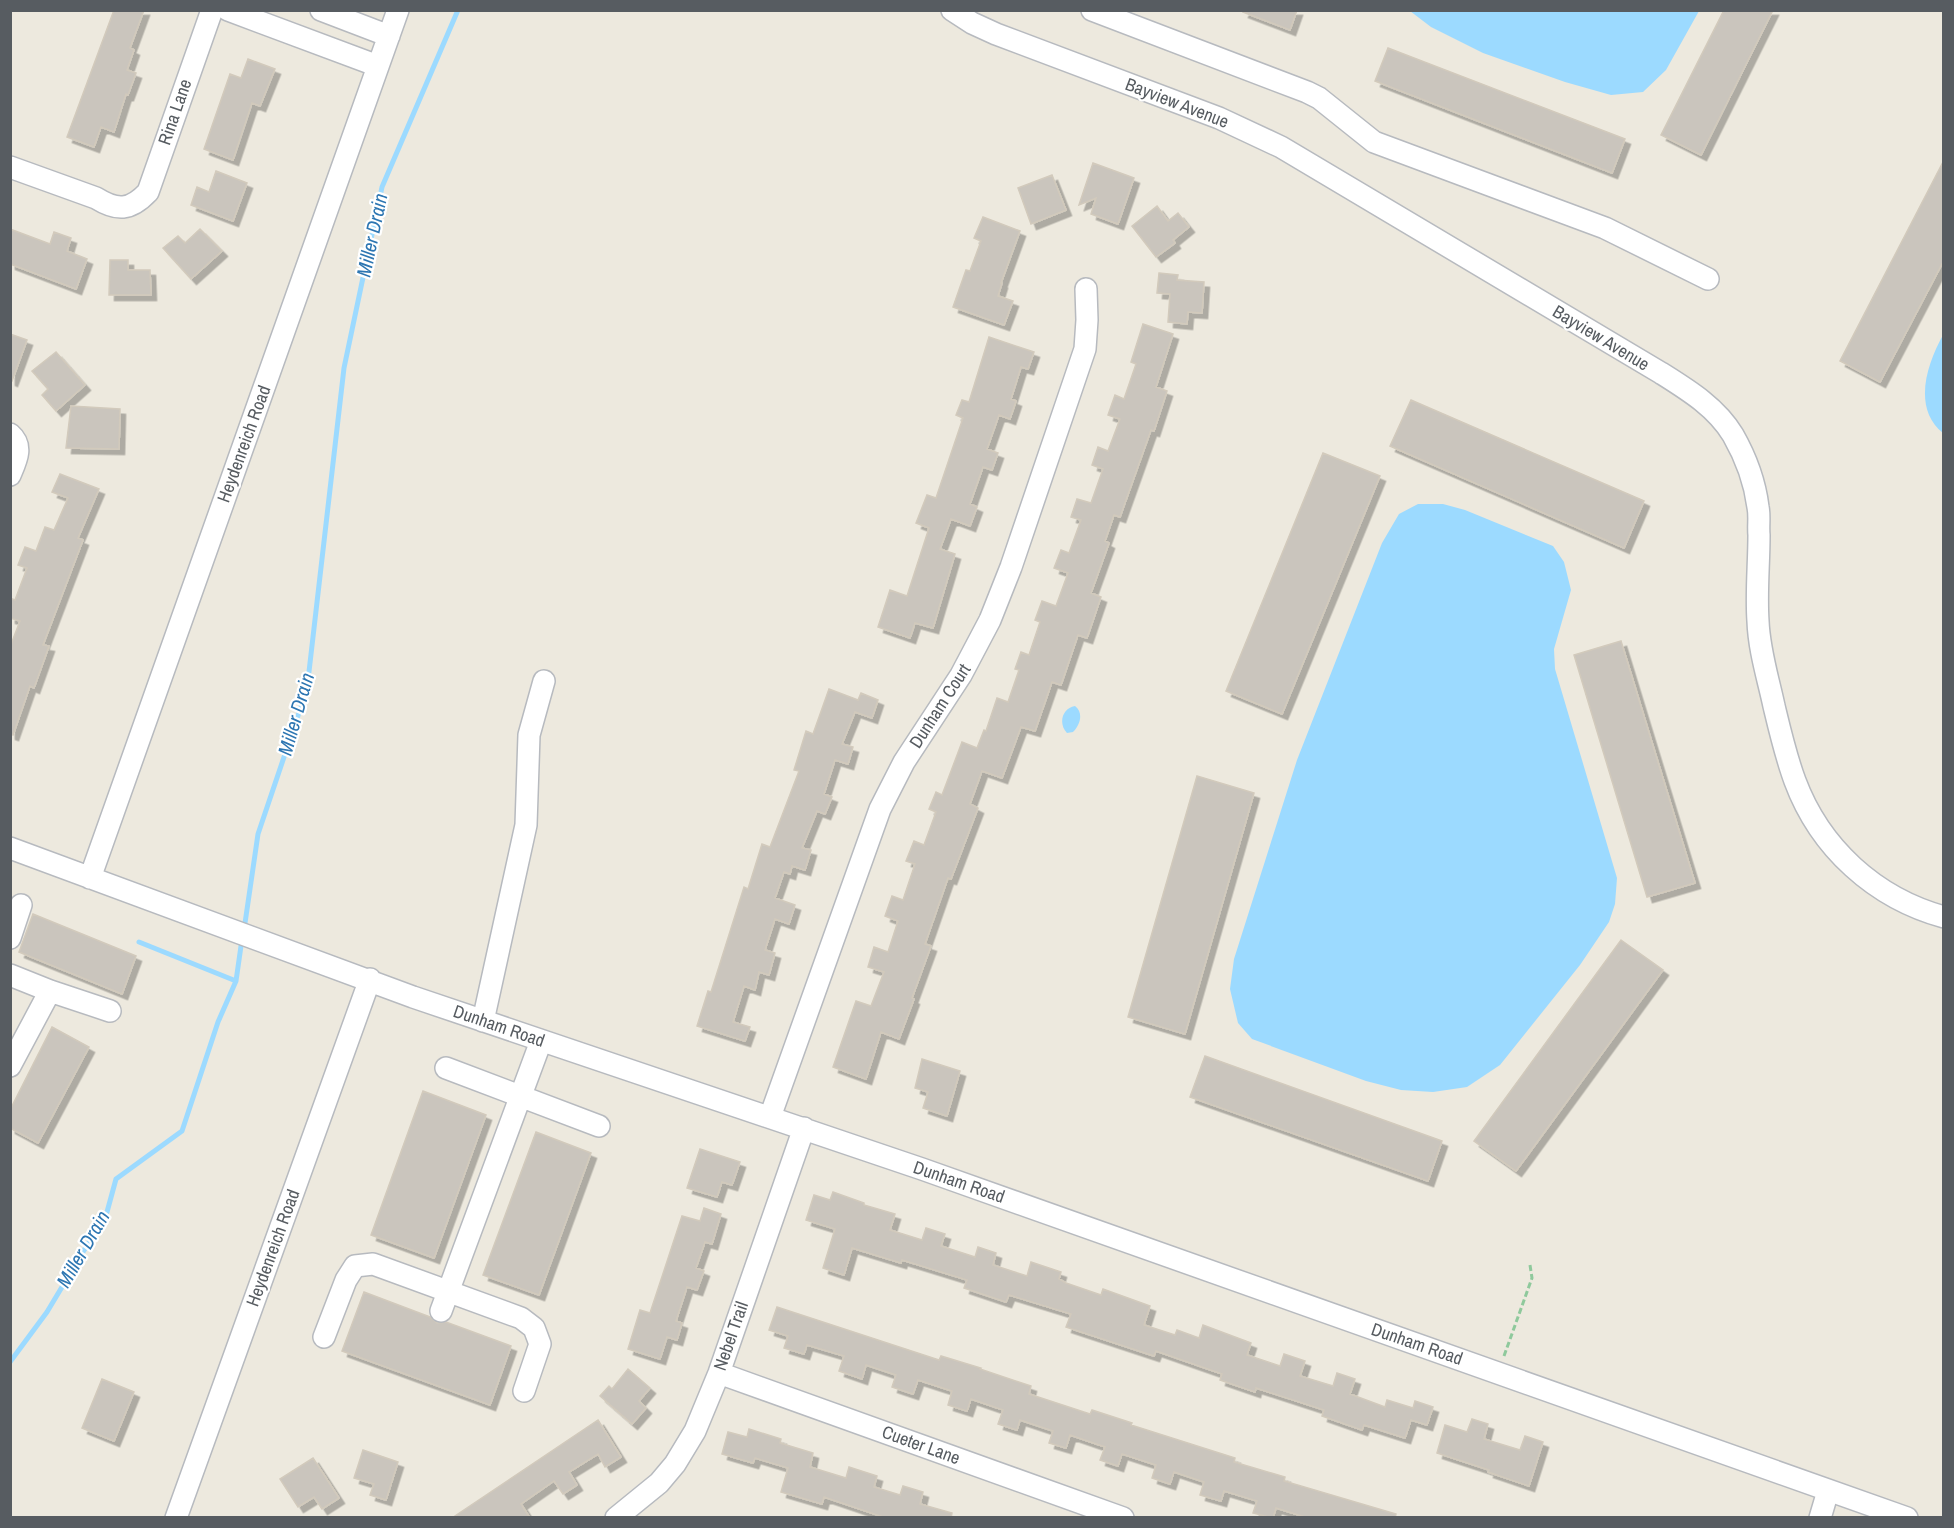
<svg xmlns="http://www.w3.org/2000/svg" width="1954" height="1528" font-family="'Archivo Narrow',sans-serif">
	<style>
		.water { fill: #9cdaff }
		.lines { fill: none; stroke-linecap: round; stroke-linejoin: round }
		.stream { stroke: #9cdaff; stroke-width: 5 }
		.building { fill: #cac5bd; stroke: #d2cabc; stroke-width: 1.5; filter: url(#shadow) }
		.minor-casing { stroke: #b7babf; stroke-width: 24 }
		.path { stroke: #8fc99c; stroke-width: 3; stroke-dasharray: 6 3; stroke-linecap: butt }
		.minor { stroke: #fff; stroke-width: 21 }
		.labels { text-anchor: middle; stroke-width: 4.5; stroke-linejoin: round; paint-order: stroke }
		.street-label { font-size: 18px; fill: #575c61; stroke: #fff }
		.water-label { font-size: 20px; font-style: italic; fill: #2d76b2; stroke: #fff }
	</style>
	<defs>
		<filter id="shadow"><feDropShadow dx="5.5" dy="5.5" stdDeviation="0" flood-color="#0004"/></filter>
	</defs>
	<rect width="100%" height="100%" fill="#ede9de"/>
	<!-- water -->
	<path class="water" d="M1410 11H1699L1666 70 1643 92 1611 95 1565 82 1483 53 1431 27Z
		M1943 335V433C1912 408 1927 364 1943 335Z
		M1418 504H1443L1465 510 1553 546 1564 562 1571 590 1554 649 1555 669 1617 878 1615 904 1609 922 1580 965 1500 1065 1467 1087 1433 1092 1401 1090 1366 1081 1252 1039 1238 1023 1230 989 1234 959 1297 760 1382 543 1399 514Z
		M1075 706C1084 713 1080 725 1073 732L1067 733C1058 724 1062 708 1075 706Z"/>
	<g class="lines">
		<!-- stream -->
		<path class="stream" d="M244 930 258 834 307 689 344 368 382 187 458 10
			M139 942 236 981
			M10 1362 47 1312 107 1212 116 1179 182 1131 218 1022 236 981 242 939"/>
	</g>
	<!-- building -->
	<path class="building" d="M114 10H144L130 48 134 50 127 70 136 73 128 95 126 94 114 132 101 127 94 147 67 137Z
		M1244 10H1297L1290 30 1243 12Z
		M1724 10H1773L1701 155 1661 135Z
		M1388 48 1625 139 1612 173 1375 81Z
		M248 59 275 69 260 106 252 103 233 160 204 149 230 74 241 78Z
		M1944 160V260L1880 382 1840 361Z
		M1093 163 1134 178 1118 224 1091 214 1096 198 1079 205Z
		M216 171 247 183 233 221 191 205 197 187 209 192Z
		M1052 175 1066 210 1031 224 1018 188Z
		M1157 206 1168 221 1178 213 1189 227 1173 240 1175 243 1156 257 1132 226Z
		M983 217 1020 231 1001 283H1002L998 296 1013 301 1004 325 953 307 966 270 970 271 981 241 974 238Z
		M10 229 50 244 54 232 71 238 67 251 87 259 76 289 10 264Z
		M200 229 222 251 191 279 163 248 178 236 185 243Z
		M110 260H128V270H150L151 295H109Z
		M1159 273 1178 275 1177 280 1204 282 1202 313 1188 312 1187 324 1168 322 1170 294 1157 293Z
		M1143 324 1173 334 1156 387 1167 391 1154 431 1151 430 1120 517 1114 515 1105 541 1109 543 1091 593 1101 597 1087 638 1078 635 1061 685 1052 682 1035 731 1021 727 1002 778 982 771 970 804 978 808 951 879 948 878 925 944 931 946 912 998 914 999 899 1039 881 1032 866 1079 833 1067 856 1001 871 1006 884 972 868 967 874 947 888 952 898 921 885 916 892 896 903 900 915 864 906 861 914 841 924 845 936 812 929 809 936 792 942 795 962 742 977 748 984 730 986 731 997 698 1008 702 1019 670 1015 669 1021 652 1029 655 1040 622 1035 620 1042 601 1056 606 1068 573 1054 568 1061 550 1069 553 1081 520 1071 517 1077 499 1091 503 1103 469 1092 465 1098 447 1108 451 1120 419 1108 415 1115 395 1124 399 1136 364 1131 362Z
		M10 334 27 340 12 381 10 380Z
		M989 337 1034 352 1028 369 1021 367 1011 399 1016 401 1010 419 999 415 987 449 998 453 992 470 983 467 970 504 977 507 970 526 951 519 940 549 955 554 933 628 915 623 910 638 878 627 890 590 907 596 929 528 916 523 927 495 936 498 963 418 956 415 962 400 969 402Z
		M56 352 85 385 56 411 42 395 48 389 32 371Z
		M1411 400 1644 501 1624 548 1390 446Z
		M71 406 120 409 119 449 66 448Z
		M1323 453 1380 476 1282 714 1226 691Z
		M60 474 99 489 78 538 83 540 43 645 49 646 34 688 30 686 13 735 10 734V647L20 621 10 618V598L15 600 27 568 18 565 25 547 36 551 45 527 54 530 68 498 52 492Z
		M1621 641 1695 883 1647 897 1574 655Z
		M829 689 858 700 861 693 878 700 872 718 855 712 842 744 853 747 848 764 835 760 824 794 832 797 825 814 817 811 802 848 811 850 805 870 792 866 790 874 784 872 775 898 795 905 789 924 775 919 765 950 775 953 769 975 759 972 755 990 744 986 733 1022 750 1027 745 1041 697 1026 708 991 711 992 744 887 748 889 762 844 770 847 799 771 794 770 806 731 813 734Z
		M1197 776 1254 793 1185 1034 1128 1017Z
		M33 914 136 956 122 994 19 952Z
		M1621 940 1663 970 1516 1171 1474 1141Z
		M52 1027 89 1047 38 1143 10 1128V1110Z
		M1205 1056 1442 1141 1428 1181 1190 1097Z
		M922 1059 960 1071 947 1116 923 1108 928 1092 915 1088Z
		M423 1091 486 1115 434 1258 371 1235Z
		M536 1132 591 1153 539 1295 483 1275Z
		M700 1149 740 1162 732 1185 722 1182 717 1197 687 1188Z
		M833 1192 864 1203V1205L895 1214 890 1230 922 1240 926 1228 945 1234 941 1246 975 1257 978 1247 996 1253 993 1265 1027 1276 1031 1262 1061 1272 1059 1279 1066 1283 1101 1295 1103 1289 1150 1306 1144 1325 1175 1335 1177 1330 1199 1338 1203 1325 1251 1343 1247 1355 1280 1366 1284 1354 1305 1361 1300 1376 1333 1386 1337 1373 1355 1379 1350 1394 1385 1407 1387 1400 1413 1408 1415 1401 1433 1407 1427 1425 1411 1420 1405 1438 1364 1425 1362 1430 1322 1416 1324 1410 1256 1388 1255 1392 1220 1380 1222 1374 1156 1351 1154 1356 1066 1327 1071 1314 1009 1295 1006 1302 964 1288 967 1280 902 1260 901 1263 852 1248 844 1275 823 1268 835 1229 806 1220 814 1195 830 1200Z
		M704 1208 721 1214 712 1244 705 1242 696 1268 704 1271 697 1290 687 1287 676 1321 682 1323 677 1340 667 1337 660 1359 628 1349 640 1310 650 1313 682 1216 700 1221Z
		M364 1292 430 1317 437 1323 446 1322 511 1346 490 1405 342 1351Z
		M777 1307 939 1360 941 1356 981 1368 980 1369 1031 1386 1029 1394 1090 1414 1092 1410 1132 1423 1131 1425 1235 1458 1234 1462 1285 1477 1284 1481 1396 1514 1395 1518H1308L1276 1508 1273 1518 1253 1513 1257 1501 1224 1491 1221 1501 1200 1495 1204 1482 1174 1472 1170 1484 1152 1478 1156 1465 1122 1454 1118 1466 1100 1460 1105 1447 1070 1435 1066 1448 1049 1443 1053 1431 1020 1420 1017 1430 998 1424 1003 1410 971 1399 967 1411 948 1405 952 1391 918 1380 913 1394 892 1387 896 1375 866 1365 862 1379 839 1371 844 1356 807 1345 804 1354 784 1348 788 1336 769 1330Z
		M628 1369 650 1388 639 1401 646 1408 632 1424 600 1396 609 1386 612 1389Z
		M102 1379 134 1392 114 1441 82 1428Z
		M1472 1419 1488 1424 1484 1439 1520 1450 1525 1436 1543 1442 1529 1486 1488 1472 1489 1470 1437 1453 1445 1425 1467 1432Z
		M598 1420 621 1457 605 1467 598 1454 569 1472 577 1485 563 1494 554 1481 521 1504 530 1518H452Z
		M749 1429 781 1439 780 1443 813 1453 810 1467 846 1478 849 1467 877 1476 874 1487 900 1495 903 1486 923 1492 920 1504 952 1513 951 1518H886L824 1497 822 1504 781 1492 788 1468 755 1458 753 1463 722 1454 728 1432 747 1437Z
		M363 1450 398 1462 386 1500 370 1495 374 1484 354 1478Z
		M313 1458 339 1498 322 1509 314 1497 298 1507 280 1479Z"/>
	<g class="lines">
		<!-- minor casing -->
		<g class="minor-casing">
			<path id="minor" d="M228 10 378 66
				M321 10 389 36
				M952 10 972 23 996 34 1219 118 1281 147 1661 373C1688 390 1716 407 1733 435 1745 456 1755 483 1758 507 1760 516 1758 526 1759 535 1759 564 1756 592 1758 621 1759 650 1768 678 1774 706 1780 731 1786 757 1795 781 1820 848 1875 898 1944 917
				M1092 10 1307 92 1319 98 1374 142 1605 228 1708 279
				M10 167 96 198C117 211 130 211 148 192L212 10
				M10 434C24 446 16 461 10 475
				M10 848 413 997 922 1169 1907 1518
				M90 878 398 10
				M10 938 21 905
				M10 975 50 991 110 1011
				M483 1021 526 825 529 735 544 681
				M10 1066 50 991
				M446 1068 599 1126
				M770 1117 880 809 904 762 961 675 990 620 1011 567 1085 349 1087 320 1086 289
				M441 1311 541 1041
				M324 1337 346 1280 355 1266 373 1264 521 1318 534 1328 540 1344 524 1391
				M719 1373 1123 1518
				M176 1518 370 979
				M616 1518 659 1483 675 1464 695 1431 719 1373 804 1128
				M1820 1518 1828 1491"/>
		</g>
		<!-- path -->
		<path class="path" d="M1504 1356 1532 1278 1530 1265"/>
		<!-- minor -->
		<use href="#minor" class="minor"/>
	</g>
	<g class="labels">
		<!-- street labels -->
		<g class="street-label">
			<text transform="translate(1177 103) rotate(21)" y="6">Bayview Avenue</text>
			<text transform="translate(175 112) rotate(-71)" y="6">Rina Lane</text>
			<text transform="translate(1601 338) rotate(31)" y="6">Bayview Avenue</text>
			<text transform="translate(244 444) rotate(-70)" y="6">Heydenreich Road</text>
			<text transform="translate(940 706) rotate(-57)" y="6">Dunham Court</text>
			<text transform="translate(499 1026) rotate(19)" y="6">Dunham Road</text>
			<text transform="translate(959 1182) rotate(19)" y="6">Dunham Road</text>
			<text transform="translate(273 1248) rotate(-70)" y="6">Heydenreich Road</text>
			<text transform="translate(731 1336) rotate(-71)" y="6">Nebel Trail</text>
			<text transform="translate(1417 1344) rotate(19)" y="6">Dunham Road</text>
			<text transform="translate(921 1445) rotate(20)" y="6">Cueter Lane</text>
		</g>
		<!-- water labels -->
		<g class="water-label">
			<text transform="translate(372 235) rotate(-78)" y="7">Miller Drain</text>
			<text transform="translate(296 714) rotate(-74)" y="7">Miller Drain</text>
			<text transform="translate(83 1249) rotate(-60)" y="7">Miller Drain</text>
		</g>
	</g>
	<!-- border -->
	<rect width="1954" height="1528" fill="none" stroke="#575c61" stroke-width="24"/>
</svg>
